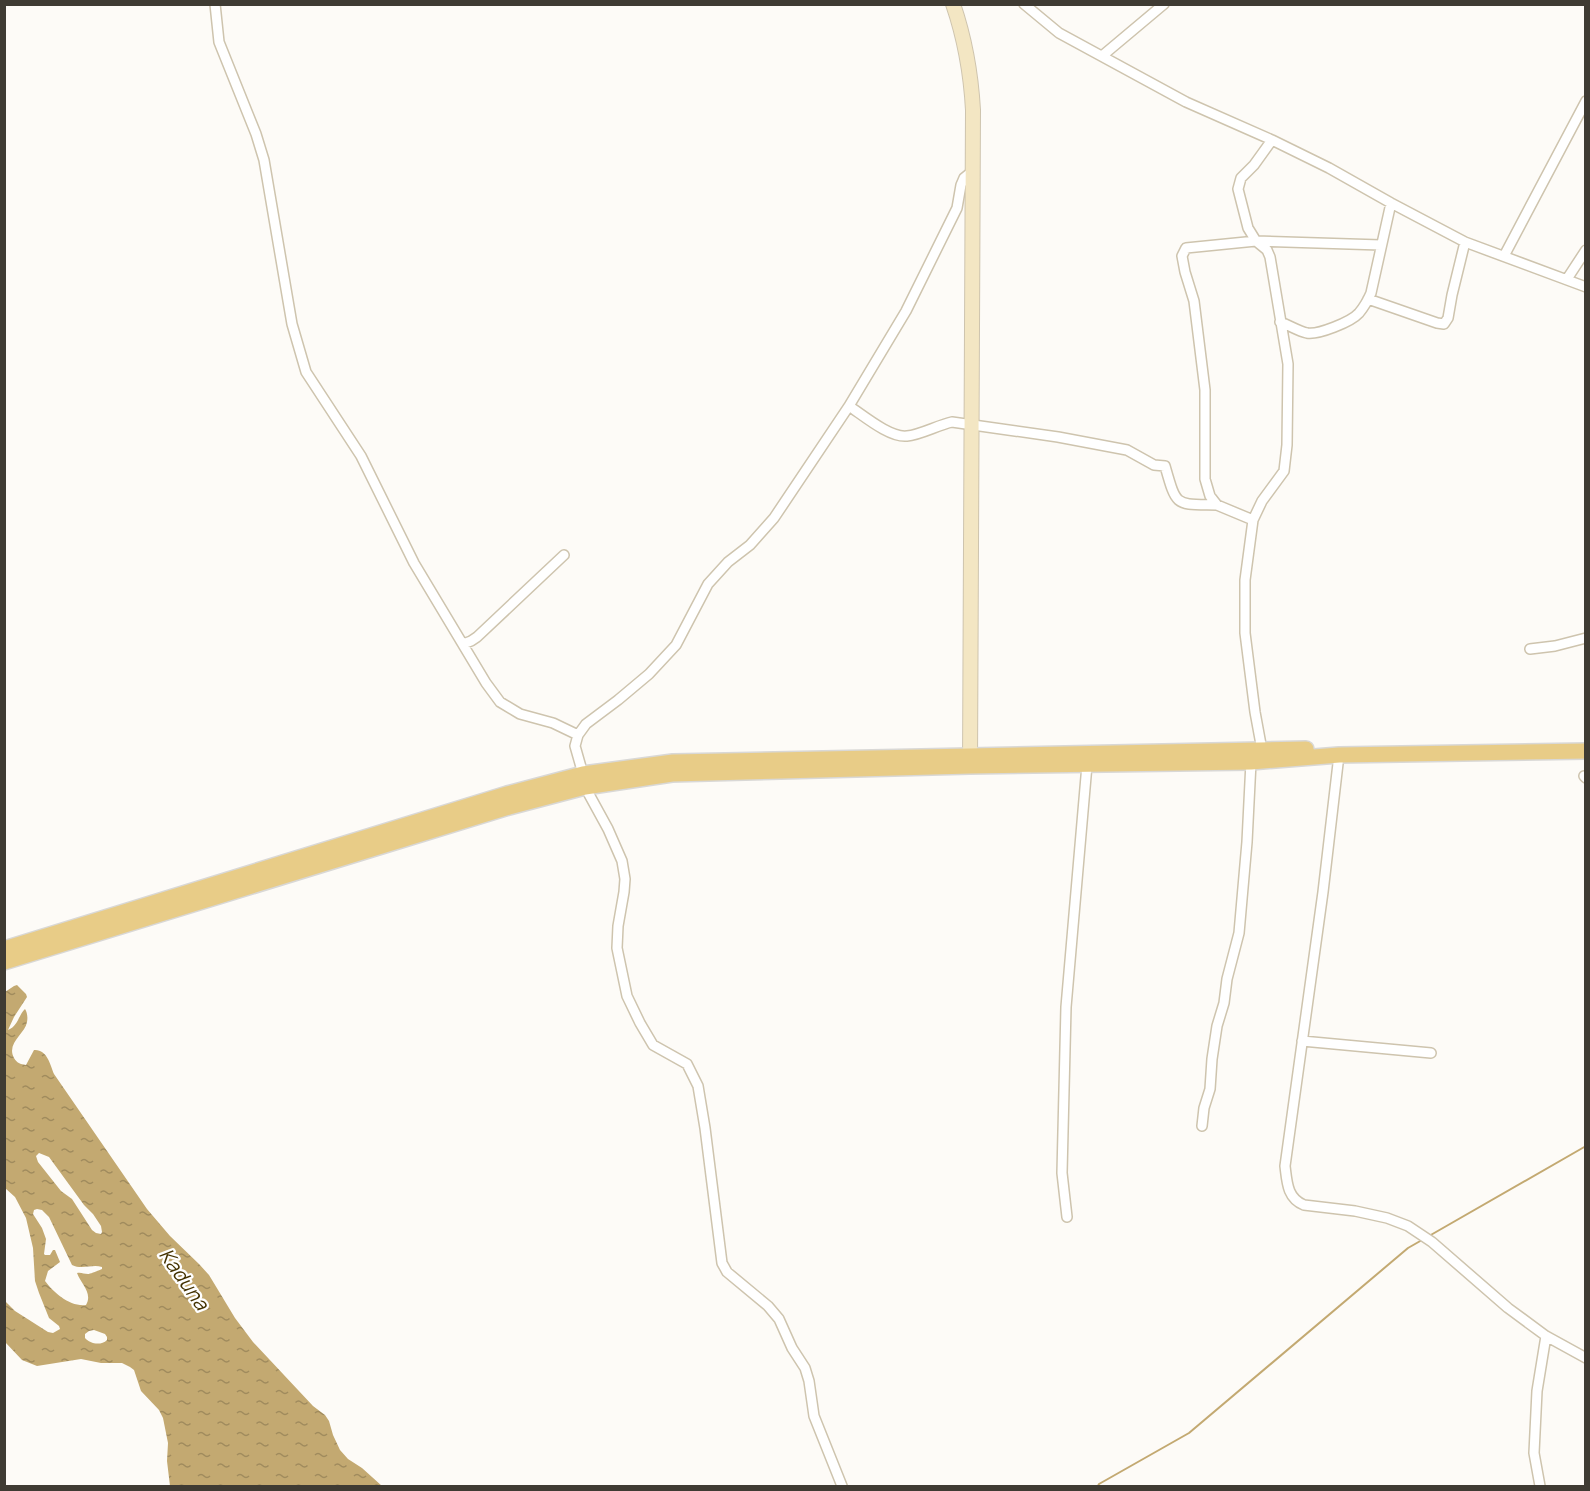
<svg xmlns="http://www.w3.org/2000/svg" width="1590" height="1491" font-family="Manrope,sans-serif">
	<style>
		.water { fill: url(#water-ripples); fill-rule: evenodd }
		.lines { fill: none; stroke-linecap: round; stroke-linejoin: round }
		.stream { stroke: #c3a971; stroke-width: 2 }
		.street-casing { stroke: #cec4ae; stroke-width: 12 }
		.secondary-casing { stroke: #cec4ae; stroke-width: 16 }
		.primary-casing { stroke: #d9d8d6; stroke-width: 18 }
		.street { stroke: #fff; stroke-width: 9 }
		.secondary { stroke: #f3e6c3; stroke-width: 14 }
		.primary { stroke: #e8cc87; stroke-width: 15 }
		.labels { text-anchor: middle; stroke-width: 4.5; stroke-linejoin: round; paint-order: stroke }
		.water-label { font-size: 20px; font-style: italic; fill: #443201; stroke: #fff }
	</style>
	<defs>
		<pattern id="water-ripples" width="26" height="14" patternUnits="userSpaceOnUse" patternTransform="scale(1.5)"><rect width="26" height="14" fill="#c3a971"/><path d="M2 4q2-2 4 0t4 0M15 11q2-2 4 0t4 0" fill="none" stroke="#a08b5d"/></pattern>
	</defs>
	<rect width="100%" height="100%" fill="#fdfbf7"/>
	<!-- water -->
	<path class="water" d="M17 985 26 994 27 997 14 1017 8 1030C18 1026 18 1016 25 1009 27 1012 28 1017 27 1022 25 1034 6 1043 14 1058 17 1063 20 1064 26 1065L34 1050C47 1049 50 1064 54 1074L147 1209 170 1236 199 1264 209 1275 235 1318 253 1342 313 1406 325 1415 329 1421 333 1435 340 1450 348 1459 362 1468 382 1486H170L167 1461 168 1443 163 1418 159 1410 141 1391 134 1370 130 1367 122 1363H101L81 1359 37 1366 22 1360 5 1342V1301L15 1311 48 1332 53 1333 60 1329 59 1326 49 1318 39 1293 35 1281 33 1248 26 1218 15 1197 5 1188V992L14 986ZM39 1153 49 1157 84 1205 93 1214 101 1226 102 1232 101 1234 96 1233 92 1230 72 1199 61 1191 38 1162 36 1156ZM37 1209 42 1210 49 1217 72 1265C82 1270 92 1264 102 1267V1269C100 1270 90 1274 88 1274 84 1274 81 1272 77 1273 81 1284 93 1293 86 1305 70 1307 54 1293 45 1281L48 1271 60 1262 55 1250H53L50 1255H45L44 1254 46 1239 42 1228 33 1214 34 1210ZM94 1330 105 1334 107 1337V1340C101 1346 90 1344 85 1338V1334L89 1331Z"/>
	<g class="lines">
		<!-- stream -->
		<path class="stream" d="M1429 1236 1586 1146
			M1098 1486 1099 1484 1189 1433 1408 1248 1422 1240"/>
		<!-- street casing -->
		<g class="street-casing">
			<path id="street" d="M215 4 219 42 256 134 264 160 292 324 306 372 361 456 414 563 486 683 500 702 520 714 553 723 578 735
				M1024 4 1059 33 1186 102 1272 140 1329 168 1391 203 1465 242 1586 287
				M1102 56 1164 4
				M1504 256 1586 101
				M1567 279 1586 250
				M1368 299 1437 323 1444 324 1448 318 1452 295 1465 242
				M1280 322C1289 325 1298 331 1307 333 1318 335 1351 322 1359 313 1364 307 1368 300 1371 293L1391 203
				M849 406C864 416 890 438 907 436 920 435 938 425 952 422L1058 437 1127 450 1154 465 1165 466C1177 508 1175 504 1217 505
				M1253 520 1217 505 1210 496 1205 479V390L1194 301 1185 272 1182 256 1186 248 1256 241 1381 245
				M463 644 471 641 477 637 564 555
				M1530 649 1555 646 1586 638
				M1262 750 1255 712 1245 633V580L1253 520 1262 501 1284 471 1287 445 1288 364 1270 257 1267 250 1256 241 1248 228 1238 189 1241 178 1254 165 1272 140
				M1339 755 1323 892 1285 1166C1287 1182 1287 1198 1304 1205L1355 1211 1387 1218 1408 1226 1432 1242 1508 1308 1546 1336 1586 1358
				M583 774 575 746 578 735 586 724 618 700 649 674 676 645 708 584 728 562 750 545 774 518 849 406 906 311 957 208 961 185 964 178 974 170
				M1584 776 1586 778
				M585 787 608 829 622 861 625 879 624 892 618 926 617 948 627 996 640 1023 653 1045 687 1064 698 1086 705 1128 722 1263 727 1272 768 1306 779 1319 792 1348 805 1368 809 1381 814 1416 842 1486
				M1302 1041 1431 1053
				M1202 1126 1204 1108 1210 1089 1212 1059 1217 1026 1224 1003 1227 979 1239 933 1247 842 1251 762
				M1067 1217 1062 1173 1066 1007 1087 765
				M1540 1486 1534 1453 1537 1391 1546 1336"/>
		</g>
		<!-- secondary casing -->
		<g class="secondary-casing">
			<path id="secondary" d="M953 4C965 39 971 74 973 110L970 764"/>
		</g>
		<!-- primary casing -->
		<g class="primary-casing">
			<path id="primary" d="M4 949 507 794 583 774 673 762 1306 749
				M4 962 509 807 585 787 672 774 970 766 1251 762 1339 755 1586 751"/>
		</g>
		<!-- street -->
		<use href="#street" class="street"/>
		<!-- secondary -->
		<use href="#secondary" class="secondary"/>
		<!-- primary -->
		<use href="#primary" class="primary"/>
	</g>
	<g class="labels">
		<!-- water labels -->
		<g class="water-label">
			<text transform="translate(184 1279) rotate(55)" y="7">Kaduna</text>
		</g>
	</g>
	<!-- border -->
	<rect width="1590" height="1491" fill="none" stroke="#3f3b33" stroke-width="12"/>
</svg>
